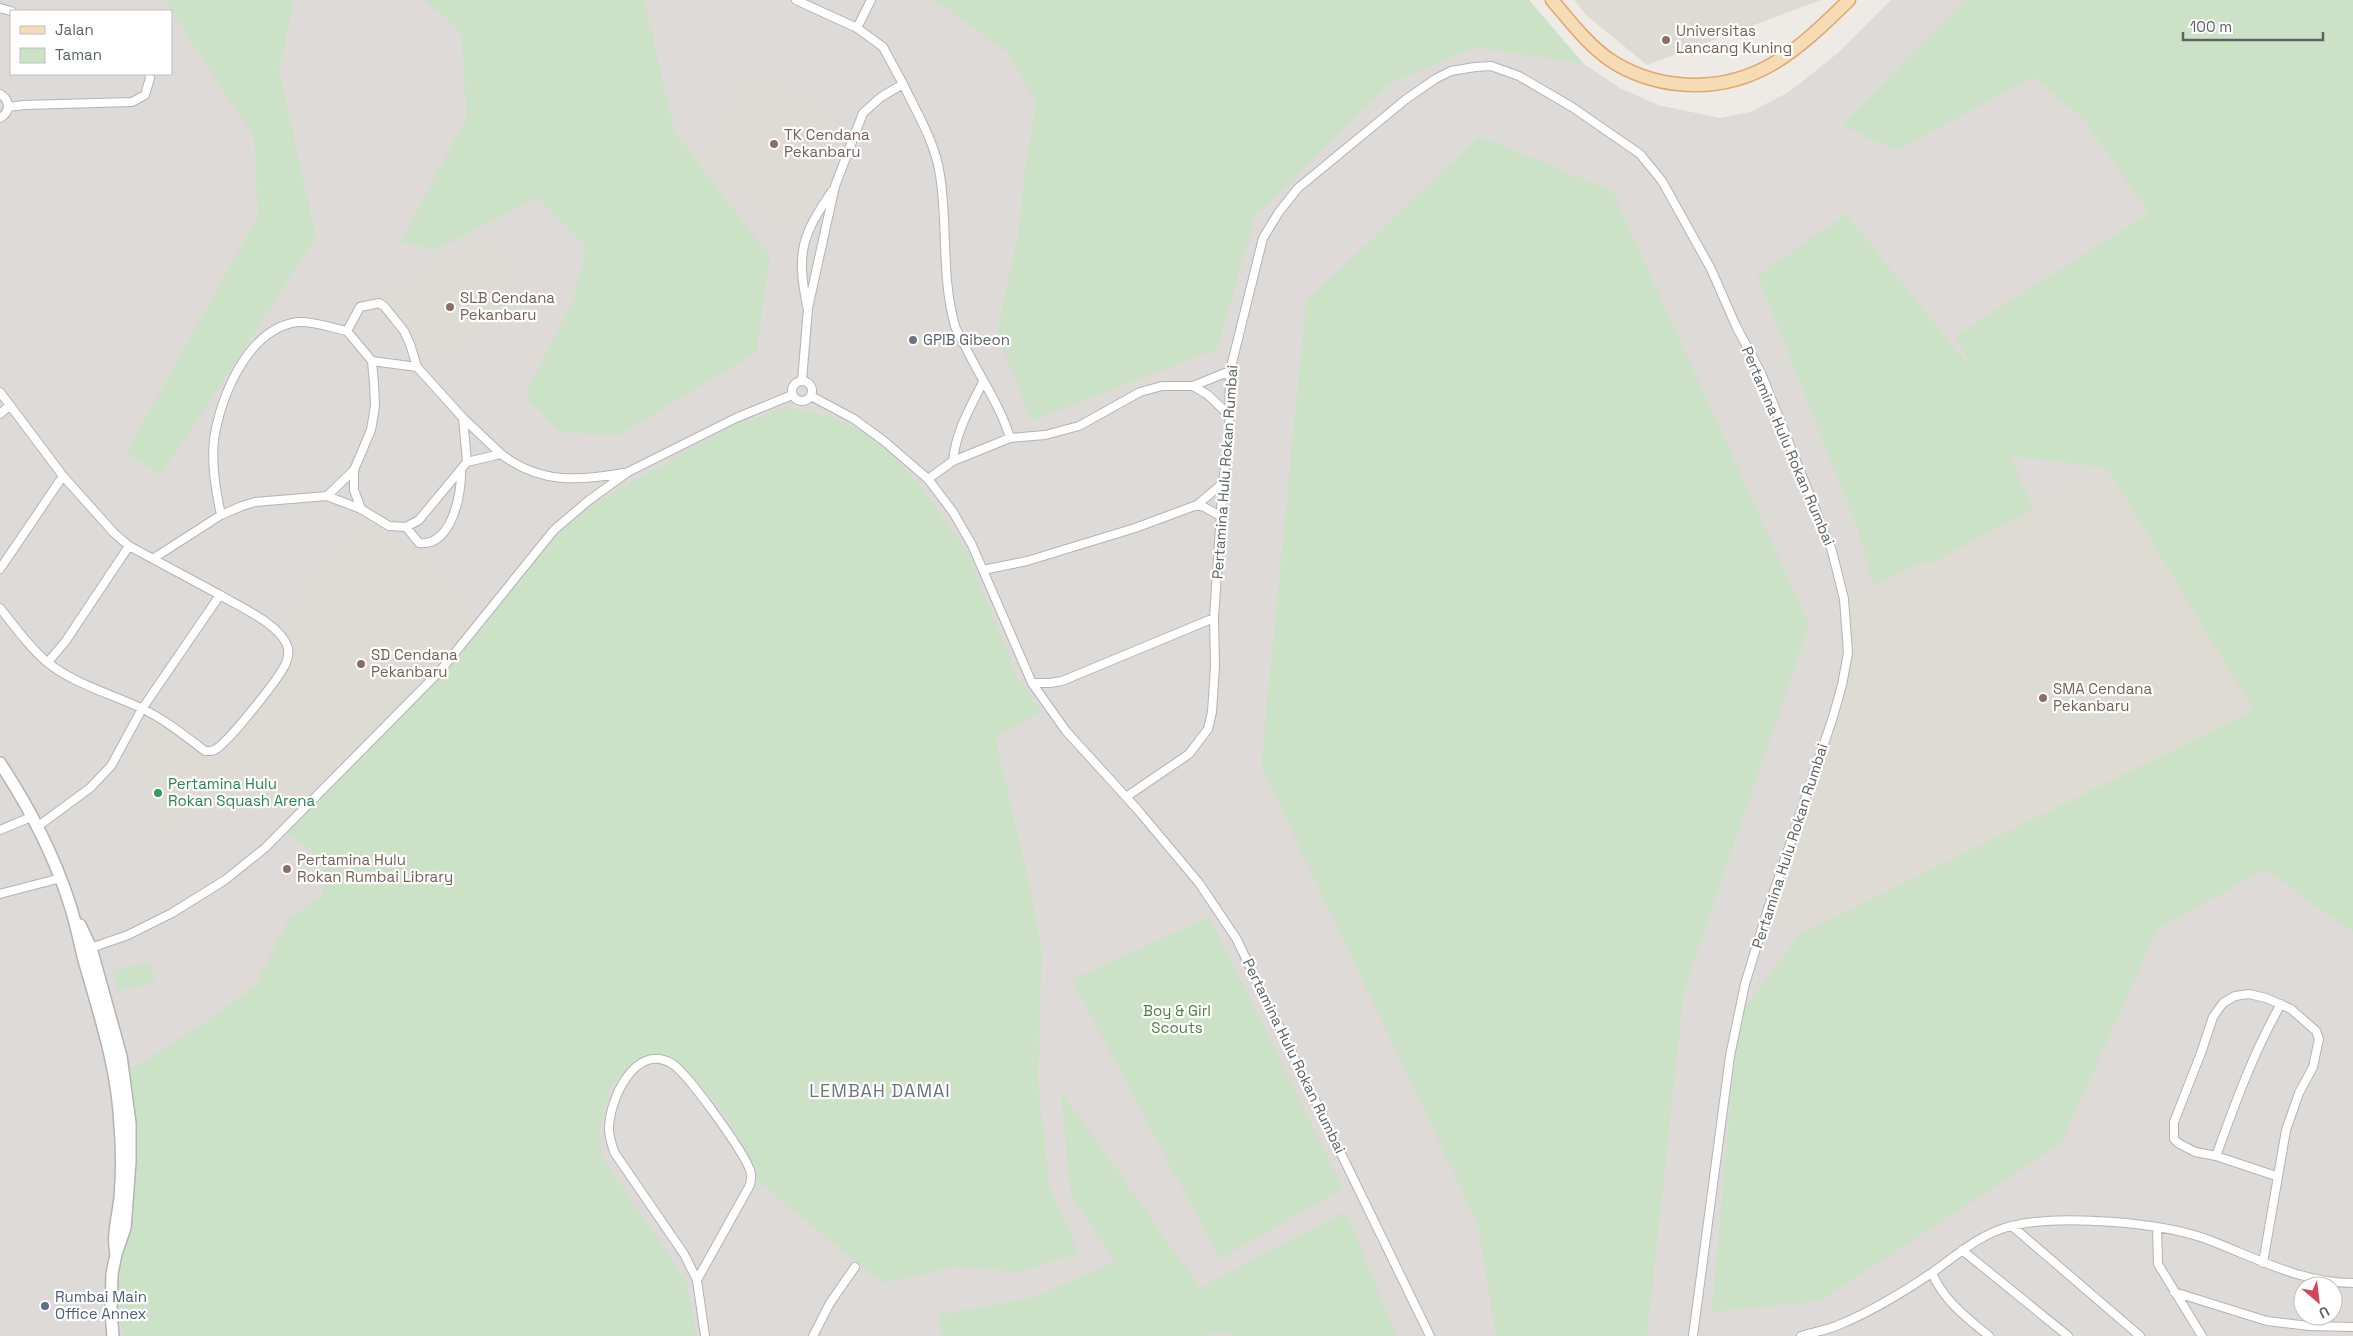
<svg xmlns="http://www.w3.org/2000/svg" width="2353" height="1336" font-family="'Space Grotesk',sans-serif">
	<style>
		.industrial { fill: #dddad8; fill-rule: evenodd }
		.education { fill: #dedad4 }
		.green { fill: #cce2c6 }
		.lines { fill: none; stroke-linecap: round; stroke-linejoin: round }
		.street-casing { stroke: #b1b4b6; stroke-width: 10 }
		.secondary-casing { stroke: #b0b4b7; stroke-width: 14 }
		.primary-casing { stroke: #e0a66d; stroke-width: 15 }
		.street { stroke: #fff; stroke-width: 8 }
		.secondary { stroke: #fff; stroke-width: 11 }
		.primary { stroke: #f5dcb4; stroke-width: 12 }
		.education-dot { fill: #8d6e63; stroke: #fff; stroke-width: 2 }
		.worship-dot { fill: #6b7280; stroke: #fff; stroke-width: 2 }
		.leisure-dot { fill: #2e9e5b; stroke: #fff; stroke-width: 2 }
		.service-dot { fill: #5c6f8a; stroke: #fff; stroke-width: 2 }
		.labels { text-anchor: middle; stroke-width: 4.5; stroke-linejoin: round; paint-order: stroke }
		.education-label { font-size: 15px; fill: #785e54; stroke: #fff; text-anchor: start }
		.worship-label { font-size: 15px; fill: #5b616d; stroke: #fff; text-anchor: start }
		.street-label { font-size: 15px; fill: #5e6264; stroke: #fff }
		.leisure-label { font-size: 15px; fill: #27864d; stroke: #fff; text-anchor: start }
		.park-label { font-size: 15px; fill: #4c8140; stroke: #fff }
		.service-label { font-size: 15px; fill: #4e5e75; stroke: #fff; text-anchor: start }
		.quarter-label { font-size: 18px; letter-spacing: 1px; fill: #6f7476; stroke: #fff }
	</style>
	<rect width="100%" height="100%" fill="#eeeae6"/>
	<!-- industrial -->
	<path class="industrial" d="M0 0H1524L1584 64 1620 88 1658 105 1720 118 1750 112 1789 92 1838 53 1891 0H2353V1336H0ZM11 11H171V74H11ZM2303 1286H2333V1316H2303Z"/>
	<!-- education -->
	<path class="education" d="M1574 0H1821L1647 65 1586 15Z
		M756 71 842 125 833 175 796 231 705 172 697 162Z
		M493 238 524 297 498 312 478 337 417 367 394 312 384 294Z
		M2107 468 2254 710 1799 935 1763 926 1816 765 1848 653 1844 599 1915 565 1935 561Z
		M364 515 410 549 426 553 473 617 414 689 288 818 251 783 166 828 130 751 154 721 167 727 200 759 208 763 221 757 282 680 293 647 281 624Z"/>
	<!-- green -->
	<path class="green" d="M164 0H294L279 70 316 238 161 475 126 453 258 216 254 136Z
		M425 0H644L675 133 770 257 756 352 621 434 560 433 525 395 573 301 586 246 537 197 436 250 401 242 467 116 461 33Z
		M935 0H1529L1584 64 1476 47 1390 84 1256 214 1217 349 1031 421 997 332 1019 231 1026 162 1036 102 1008 53Z
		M1965 0H2353V933L2265 869 2157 930 2061 1143 1821 1301 1712 1312 1738 1017 1799 935 2254 710 2107 468 2010 456 2033 509 1935 561 1915 565 1874 585 1856 524 1757 276 1846 214 1970 367 1956 335 2149 213 2084 120 2034 77 1895 151 1842 125Z
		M1480 136 1612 191 1809 625 1684 990 1647 1336H1496L1478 1224 1261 766 1306 301Z
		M786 407 831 416 878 439 922 488 966 550 1017 676 1042 712 995 737 1031 892 1042 952 1038 1080 1049 1184 1078 1253 1019 1272 954 1267 883 1283 759 1183 729 1119 706 1092 674 1060 637 1061 610 1087 599 1129 603 1159 686 1281 697 1336H124L115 1299 129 1209 128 1070 197 1028 255 986 290 917 322 896C329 858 312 853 285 832L324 797 554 537 588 508 629 483 736 424Z
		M1209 917 1343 1188 1220 1259 1072 980Z
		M150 962 155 982 118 991 113 971Z
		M1061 1091 1200 1288 1346 1211 1396 1336H1232L1227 1331 1197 1336H942L938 1315 1035 1297 1114 1262 1070 1192Z"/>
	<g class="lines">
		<!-- street casing -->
		<g class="street-casing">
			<path id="street" d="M796 0 857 28 883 47 903 84
				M0 8 11 11
				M857 28 871 0
				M0 94C10 100 11 112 0 118
				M8 107 24 105 132 102 145 95 150 78 149 74
				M807 306C796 251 802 236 832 191
				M347 331 360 307 379 303 384 306 404 331 410 344 417 367 463 418 501 454
				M372 361 417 367
				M792 391a10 10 0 1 1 20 0a10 10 0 1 1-20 0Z
				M802 381 808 308 835 186 863 113 881 97 903 84C917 113 935 142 940 175 948 225 941 277 955 326 958 334 963 342 967 350 981 379 1001 407 1010 438
				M1193 386 1208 395 1228 414
				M0 392 63 476 114 533 129 546 220 595
				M811 396 854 419 884 441 928 479 953 512 972 545 1032 683 1066 731 1137 809 1199 883 1236 938 1430 1336
				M0 414 10 405
				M463 418 467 462
				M953 461C956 431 970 408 983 382
				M928 479 953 461 1010 438 1045 435 1079 426 1140 392 1162 386H1193L1230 371
				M327 496 354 470
				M1197 505 1204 507 1222 517
				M221 515C216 492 211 464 214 440 220 397 248 328 298 322 314 321 332 328 347 331L372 361 374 384 375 406 371 430 354 470V490L361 509
				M406 527 419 543C451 547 462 495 461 470
				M154 558 221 515 242 506 255 502 327 496 361 509 389 526 406 527 419 520 467 462 501 454C540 484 579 481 624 473
				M0 569 63 476
				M983 570 1027 561 1135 528 1197 505 1223 483
				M0 608C15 627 30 648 48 663 75 684 111 694 141 708 164 719 184 735 205 751 209 751 212 752 216 749 229 741 279 679 286 663 288 658 289 654 288 648 282 625 240 607 220 595L142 709 111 766 90 788 37 827
				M48 662 65 642 129 546
				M1032 683H1050L1062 681 1214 618
				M1126 797 1189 754 1208 729 1212 712 1215 666 1214 618 1223 483 1229 436 1230 371 1263 238 1279 212 1298 188 1405 100 1435 79 1451 71 1475 67 1491 66 1519 76 1572 107 1640 154 1662 181 1711 269 1736 326 1761 373 1832 551 1844 599 1848 653 1842 685 1833 717 1766 915 1745 984 1730 1056 1693 1336
				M0 830 31 817
				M0 894 61 878
				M88 949 128 935 172 913 225 880 265 848 441 670 554 530 588 501 628 472 736 418 792 395
				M2216 1156C2235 1104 2253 1053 2281 1004
				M2012 1226 2140 1336
				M2157 1227 2158 1264 2202 1336
				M1962 1250 2068 1336
				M2263 1263 2286 1130 2299 1093 2313 1067 2319 1039 2316 1031 2291 1009 2266 998 2249 994 2235 996 2223 1003 2213 1017 2201 1053 2174 1122V1139L2178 1143 2195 1152 2216 1156 2276 1176
				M1932 1273C1944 1301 1966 1317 1989 1336
				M697 1280 750 1185C751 1180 752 1176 750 1170 743 1151 687 1072 671 1063 634 1043 609 1101 609 1129 609 1137 612 1144 614 1152L684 1254 697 1280 705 1336
				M2174 1292 2267 1321 2309 1326 2353 1327
				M813 1336 830 1303 855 1267
				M1801 1336C1814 1332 1828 1330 1841 1324 1872 1311 1905 1291 1933 1272 1958 1254 1980 1234 2011 1226 2061 1214 2161 1222 2209 1240 2256 1258 2301 1283 2353 1283"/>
		</g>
		<!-- secondary casing -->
		<g class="secondary-casing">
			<path id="secondary" d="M0 763C29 807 54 855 70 905 77 926 80 947 86 967 101 1019 118 1072 120 1126 122 1149 122 1174 120 1198 118 1216 112 1235 116 1254
				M80 925 91 948 121 1056 130 1123V1162L125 1228 116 1254 112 1274 111 1312 113 1336"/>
		</g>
		<!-- primary casing -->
		<g class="primary-casing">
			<path id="primary" d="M1552 0C1570 21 1587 44 1610 60 1629 73 1655 82 1678 84 1754 92 1798 50 1849 0"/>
		</g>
		<!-- street -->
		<use href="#street" class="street"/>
		<!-- secondary -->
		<use href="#secondary" class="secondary"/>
		<!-- primary -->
		<use href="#primary" class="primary"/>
	</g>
	<!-- markers -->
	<g class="education-dot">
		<circle cx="1666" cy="40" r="5"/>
		<circle cx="774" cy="144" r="5"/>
		<circle cx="450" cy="307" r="5"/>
		<circle cx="361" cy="664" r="5"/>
		<circle cx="2043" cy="698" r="5"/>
		<circle cx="287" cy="869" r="5"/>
	</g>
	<circle class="worship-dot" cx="913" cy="340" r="5"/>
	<circle class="leisure-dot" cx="158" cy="793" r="5"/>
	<circle class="service-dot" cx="45" cy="1306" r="5"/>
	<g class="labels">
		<!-- education labels -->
		<g class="education-label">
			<text x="1676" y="36">Universitas<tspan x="1676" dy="17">Lancang Kuning</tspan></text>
			<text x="784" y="140">TK Cendana<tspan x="784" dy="17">Pekanbaru</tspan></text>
			<text x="460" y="303">SLB Cendana<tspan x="460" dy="17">Pekanbaru</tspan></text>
			<text x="371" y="660">SD Cendana<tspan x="371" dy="17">Pekanbaru</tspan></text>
			<text x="2053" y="694">SMA Cendana<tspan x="2053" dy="17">Pekanbaru</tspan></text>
			<text x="297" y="865">Pertamina Hulu<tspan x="297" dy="17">Rokan Rumbai Library</tspan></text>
		</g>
		<!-- worship labels -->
		<g class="worship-label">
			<text x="923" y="345">GPIB Gibeon</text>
		</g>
		<!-- street labels -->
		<g class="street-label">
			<text transform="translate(1788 446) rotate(67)" y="5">Pertamina Hulu Rokan Rumbai</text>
			<text transform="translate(1225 472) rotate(-86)" y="5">Pertamina Hulu Rokan Rumbai</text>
			<text transform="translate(1790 846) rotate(-72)" y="5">Pertamina Hulu Rokan Rumbai</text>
			<text transform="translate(1294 1056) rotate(64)" y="5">Pertamina Hulu Rokan Rumbai</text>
		</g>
		<!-- leisure labels -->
		<g class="leisure-label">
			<text x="168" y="789">Pertamina Hulu<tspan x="168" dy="17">Rokan Squash Arena</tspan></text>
		</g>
		<!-- park labels -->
		<g class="park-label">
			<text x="1177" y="1016">Boy &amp; Girl<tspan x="1177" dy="17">Scouts</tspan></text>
		</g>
		<!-- service labels -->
		<g class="service-label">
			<text x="55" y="1302">Rumbai Main<tspan x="55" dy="17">Office Annex</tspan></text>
		</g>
		<!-- quarter labels -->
		<g class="quarter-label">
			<text x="880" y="1097">LEMBAH DAMAI</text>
		</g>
	</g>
	<!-- legend -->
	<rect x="10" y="10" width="162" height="65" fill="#ffffff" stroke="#bfc0c1"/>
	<rect x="20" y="26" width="25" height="8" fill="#f5dcb4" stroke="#bfc0c1"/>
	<text x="55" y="35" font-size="15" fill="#5e6264">Jalan</text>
	<rect x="20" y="48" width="25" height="15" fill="#cce2c6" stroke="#bfc0c1"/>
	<text x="55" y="60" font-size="15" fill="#5e6264">Taman</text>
	<!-- north arrow -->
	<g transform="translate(2318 1301) rotate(152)"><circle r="24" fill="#ffffff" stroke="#bfc0c1"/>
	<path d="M0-4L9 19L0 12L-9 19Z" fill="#d4465a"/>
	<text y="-8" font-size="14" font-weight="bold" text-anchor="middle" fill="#5e6264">U</text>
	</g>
	<!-- scale -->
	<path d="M2183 32v8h140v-8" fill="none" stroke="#5e6264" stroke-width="2.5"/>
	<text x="2190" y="32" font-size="15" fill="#5e6264" stroke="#ffffff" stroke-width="4" paint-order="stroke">100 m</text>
</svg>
